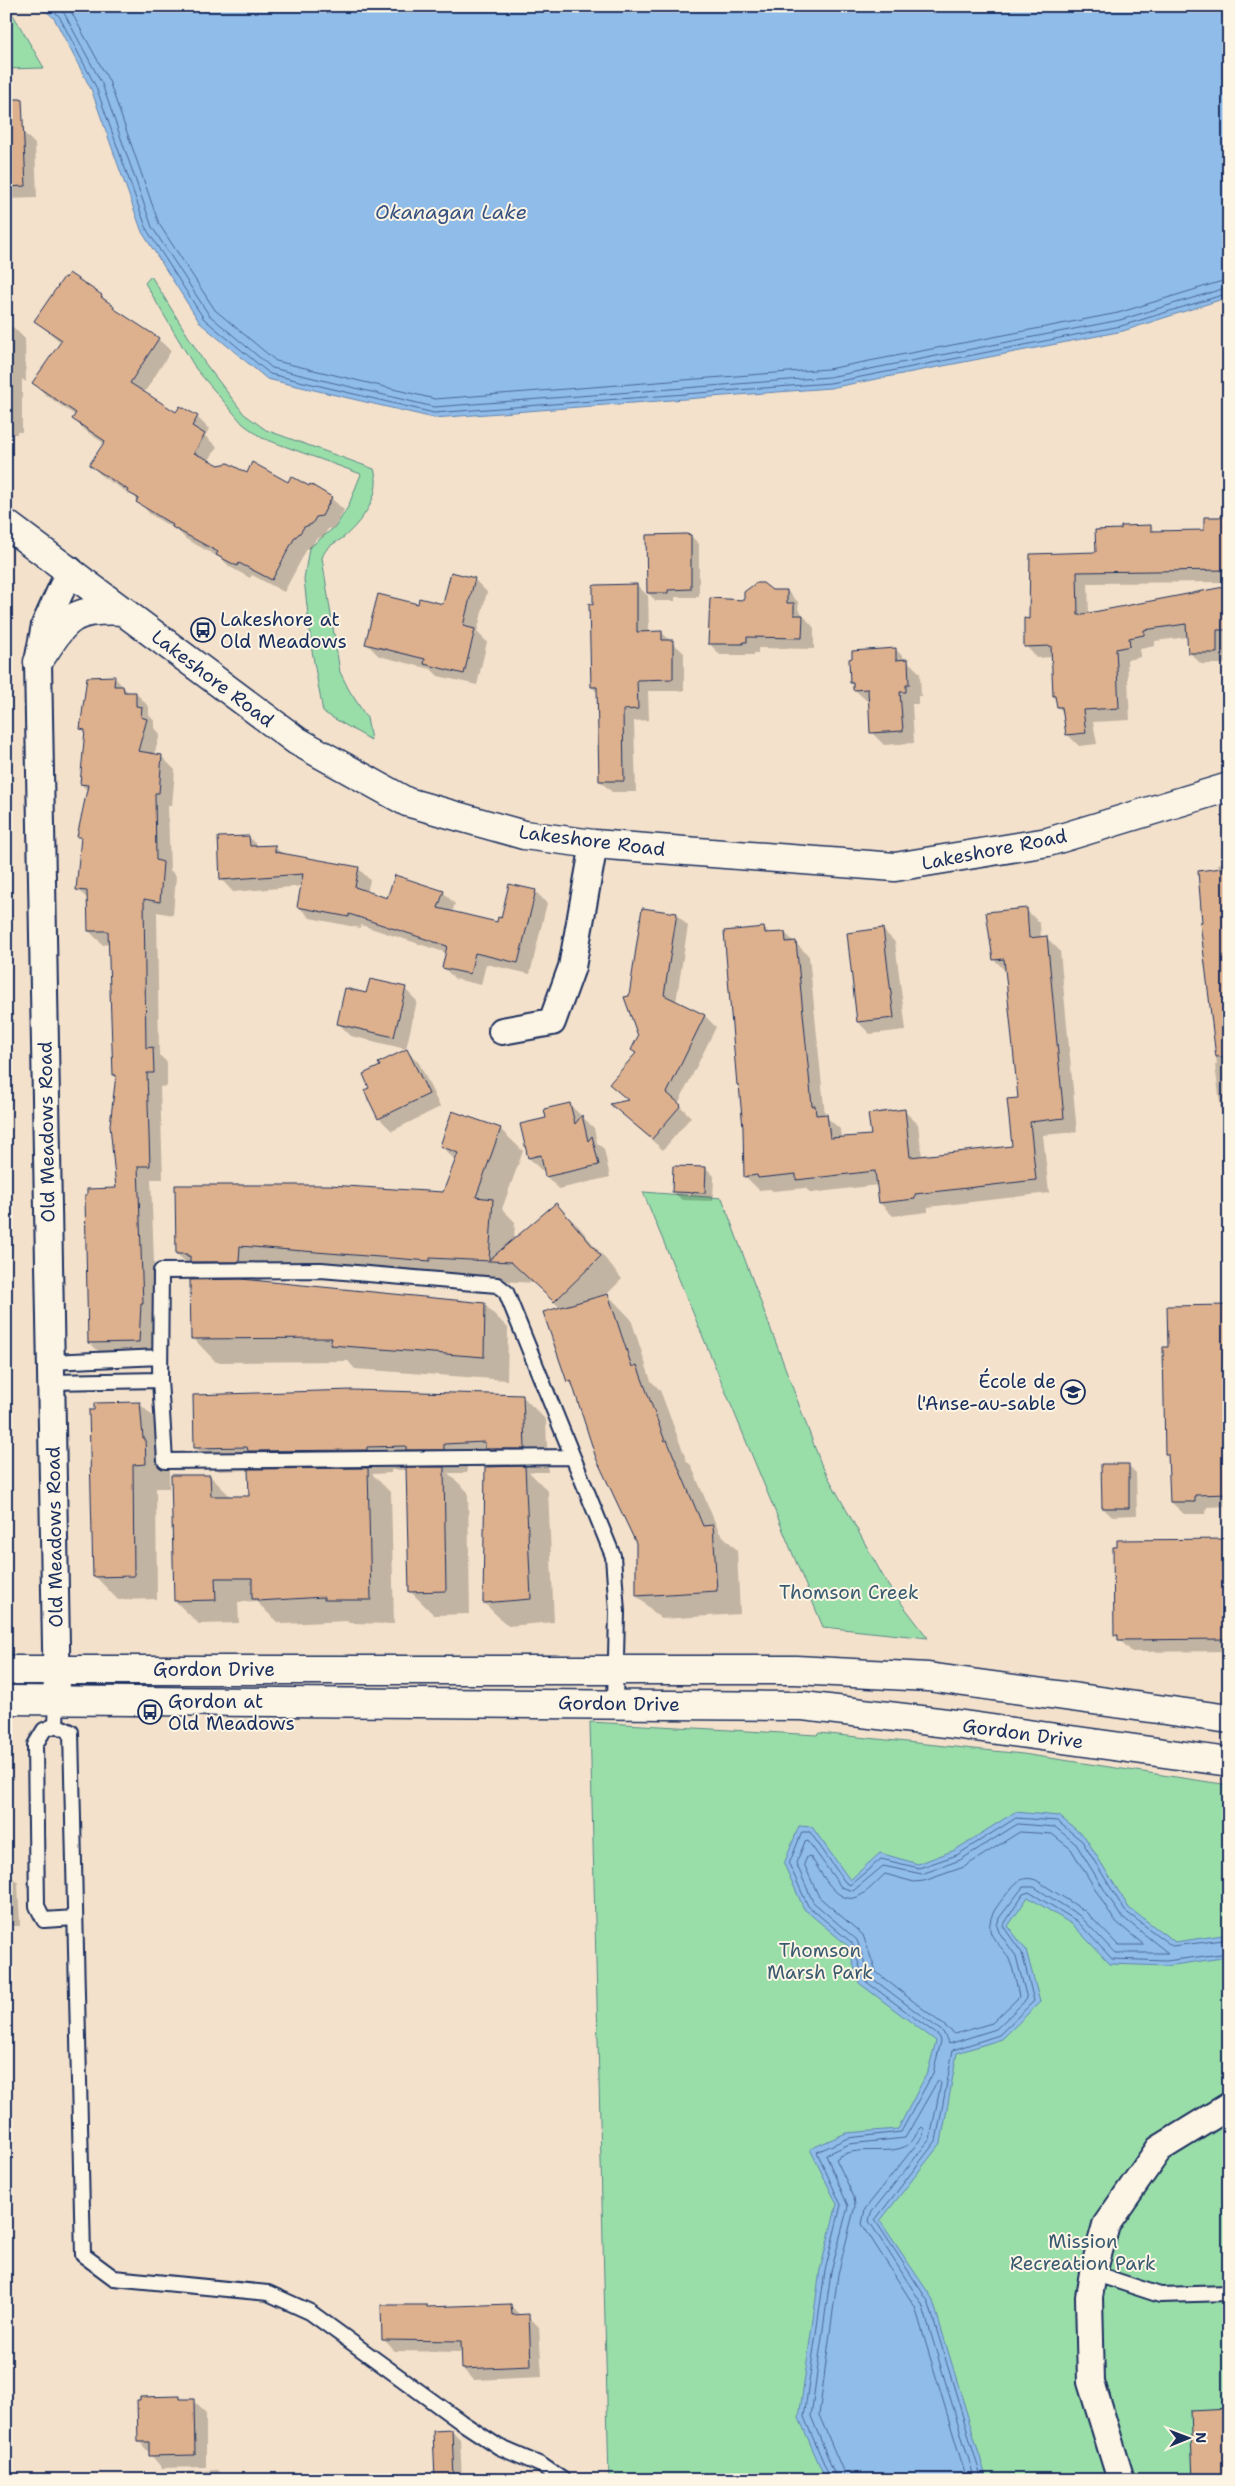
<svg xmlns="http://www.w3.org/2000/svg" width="1235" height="2486" font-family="'Shantell Sans',sans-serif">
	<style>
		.green { fill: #99dea9; stroke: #5a8684 }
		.water { fill: #8fbce9; stroke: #6184b1 }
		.shadow { fill: #0003 }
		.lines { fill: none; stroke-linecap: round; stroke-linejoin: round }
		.shore { stroke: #496796; stroke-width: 1 }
		.building { fill: #deb18e; stroke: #1b2f5e }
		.service-casing { stroke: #1b2f5e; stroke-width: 18 }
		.minor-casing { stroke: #1b2f5e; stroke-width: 30 }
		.secondary-casing { stroke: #1b2f5e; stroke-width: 31 }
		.service { stroke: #fcf5e5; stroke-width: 14 }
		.minor { stroke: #fcf5e5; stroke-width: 26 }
		.secondary { stroke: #fcf5e5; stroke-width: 28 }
		.labels { text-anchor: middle; stroke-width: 4; stroke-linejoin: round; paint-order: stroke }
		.poi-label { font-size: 19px; fill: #1b2f5e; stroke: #fcf5e5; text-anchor: start }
		.street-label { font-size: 19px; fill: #1b2f5e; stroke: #fcf5e5 }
		.park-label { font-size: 19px; fill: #3a5b71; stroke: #fcf5e5 }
		.water-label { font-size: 20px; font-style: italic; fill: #385281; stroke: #fcf5e5 }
	</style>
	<rect width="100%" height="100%" fill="#f3e1cb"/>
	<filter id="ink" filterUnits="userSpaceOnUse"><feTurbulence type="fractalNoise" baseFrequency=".02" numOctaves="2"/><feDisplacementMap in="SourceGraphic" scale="10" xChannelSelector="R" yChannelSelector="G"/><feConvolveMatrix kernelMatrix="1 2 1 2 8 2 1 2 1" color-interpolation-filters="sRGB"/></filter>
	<g filter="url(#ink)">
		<!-- green -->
		<path class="green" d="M6 6H8L44 68 6 69Z
			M151 276 204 362 244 414 266 430 374 469C383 494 362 521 344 537 335 544 326 545 322 558L340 672 349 690 367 718 371 740 323 712 312 651 304 579 309 548 336 526 348 507 361 474 262 438 243 424 196 369 145 283Z
			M643 1192 722 1198 821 1464 889 1587 928 1638 823 1627Z
			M590 1722 817 1735 819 1733 1023 1754 1229 1785V2480H609Z"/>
		<!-- water -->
		<path class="water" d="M40 6H1229V297L1123 331 830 388 434 418 267 379 200 323 142 232 91 89 54 18Z
			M1015 1812 1059 1816 1085 1837 1129 1908 1175 1942 1223 1935 1229 1927V1957L1167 1966 1110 1964 1073 1925 1028 1897 1008 1926 1026 1950 1040 2002 1002 2039 957 2053 941 2143 880 2221 932 2298 987 2480H826L799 2418 820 2270 837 2204 810 2149 846 2133 898 2129 928 2071 936 2041 859 1983 848 1946 804 1909 784 1864 799 1826 812 1827 850 1880 880 1853 918 1864 955 1850Z"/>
		<!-- shadow -->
		<path class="shadow" d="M6 132H23L35 144 37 198 6 199Z
			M101 296 120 314 158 339 171 351 144 393 176 414 197 417 209 429 205 436 217 447 208 462 247 475 289 484 331 498 344 510 334 528 328 529 324 536 316 539 312 546 307 549 284 592 252 575 250 578 230 567 222 559 186 539 179 532 150 514 135 497 103 477 91 465 105 444 86 431 74 419 76 416 46 395 34 383 62 343 35 321Z
			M6 327H13L25 339 26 382 22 379V432H17V434H6Z
			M1229 518V582L1088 583 1089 614 1229 587 1228 664H1201L1189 652 1188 637 1155 641V646L1140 649 1141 657 1127 660 1130 720 1093 722 1097 744 1079 746 1068 735 1064 713 1058 707 1054 696 1053 657 1037 658 1026 646 1030 621 1031 555 1097 553 1122 530 1150 526 1156 532 1205 531Z
			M647 536H691L699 544V597H675V601H656L648 593 649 633 661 632 684 653V691H648L649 720 634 721 636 792H612L600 781 598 693 592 687 595 607 637 585 648 596Z
			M474 579 487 592 477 632 487 642 477 685 438 676 431 669 379 656 367 644 419 605H444Z
			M787 591 799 603 798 609 814 628V649L758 648V653H754V655H720L709 643 745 601Z
			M895 649 920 673 921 696H918V704H912L914 743 884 745 871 732 870 701H867L854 689 851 682Z
			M114 677 129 693H136L149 707V715L155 722V728L160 734 154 755 161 756 175 770 172 806H168L170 870 176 876 173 915 157 912 159 1055 167 1062V1086L160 1087 163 1179H151L156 1318H154L152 1355 103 1356 89 1342 118 1189 117 1077 114 1074 109 944 103 945 89 931V900L77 889 82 840 78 836 88 791 81 784 86 733 82 729Z
			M249 837 259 847 274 846 282 854 358 868 370 880 367 893 388 899 443 892 455 904 452 912 498 923 535 891 547 903 530 974 486 964 481 985 455 979 443 967 447 953 361 925 360 928 310 918 298 906 302 886 233 892 222 880 219 838Z
			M1229 862V1139L1224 1134 1215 1065H1217L1201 923H1204L1219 870 1218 864Z
			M1026 910 1040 923 1041 938 1046 937 1060 951 1077 1132 1043 1135 1049 1193 928 1207V1212L893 1216 880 1203 878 1185 811 1193 805 1188 773 1191 770 1189 759 1190 745 1176V1128L741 1088 738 1085 764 928 770 934 785 933 809 956 825 1116 840 1129 841 1139 872 1136 904 1111 918 1124 922 1157 1013 1147 1019 1100 1007 973 994 959Z
			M676 914 688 926 676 1002 705 1016 716 1027 678 1104 691 1117 663 1150 612 1105 629 1101 610 1084 636 1054 632 1050 639 1036 630 997Z
			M883 930 895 942 906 1030 870 1034 858 1022Z
			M405 989 417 1001 406 1049 351 1036 338 1023Z
			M407 1051 419 1063 440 1107 392 1131 379 1118 371 1089 381 1066Z
			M570 1105 594 1128 597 1143 604 1149 610 1177 559 1189 546 1176 545 1169 541 1170 529 1158 521 1125 547 1119Z
			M500 1129 523 1151 502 1209 515 1222 514 1241 556 1205 579 1227 622 1279 607 1294 631 1319 651 1381 660 1390 687 1462 691 1465 719 1532 737 1550 740 1614 661 1619 637 1596V1542L575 1388 568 1381 561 1309 535 1283 262 1267 261 1282 484 1304 508 1328 507 1380 355 1369 348 1361 216 1362 193 1338 210 1281 205 1276H200L177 1254 443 1193 456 1161 441 1146Z
			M706 1168 714 1176 713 1201 682 1200 673 1192Z
			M1229 1306V1506L1207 1507 1206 1514H1184L1171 1502 1170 1458 1166 1454 1169 1348Z
			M522 1396 546 1420 548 1472H529L548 1491 554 1622 508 1626 484 1603 486 1467H467V1473H448L468 1492 470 1614 434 1615 410 1591 408 1470H391V1473L372 1474 391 1493 394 1624 349 1623 347 1621 283 1624 277 1622 256 1601 238 1602 239 1623 199 1624 175 1601 210 1476 231 1497H250L249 1470 219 1471 195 1447Z
			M140 1404 164 1427 169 1463V1488H156L157 1599 118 1600 95 1576Z
			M1128 1465 1136 1473 1137 1515 1111 1516 1103 1508Z
			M1229 1540V1651L1132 1652 1115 1635 1118 1542Z
			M6 1875H10L18 1883 20 1926H6Z
			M510 2305 521 2316H528L539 2327 542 2377 474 2380 463 2369V2352L395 2351 384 2340 428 2308Z
			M179 2397 182 2400 193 2401 206 2413V2467L162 2468 139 2441Z
			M452 2431 460 2439 462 2480H437Z
			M218 2470 226 2480H187V2472Z"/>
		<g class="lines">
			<!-- shore -->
			<path class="shore" d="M48 6 59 16 96 87 147 230 204 319 270 374 434 413 830 383 1121 326 1229 293
				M57 6 64 13 102 84 152 227 209 315 272 368 434 407 829 377 1120 320 1229 287
				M68 6 109 81 159 224 215 310 276 361 435 399 828 369 1118 313 1229 279
				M1018 1824 1055 1827 1076 1844 1120 1915 1168 1953H1115L1080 1916 1034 1887H1023L999 1918 997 1926 999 1932 1016 1956 1027 1999 996 2029 949 2044 943 2032 869 1976 857 1940 813 1902 796 1863 805 1842 808 1841 841 1887 853 1891 883 1866 922 1874 960 1860Z
				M1020 1832 1052 1834 1071 1849 1114 1920 1144 1945H1118L1085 1911 1036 1880C1025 1876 1017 1880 1010 1890 1003 1899 991 1911 990 1923 987 1938 1004 1947 1009 1959 1014 1970 1017 1985 1019 1997L992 2023 955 2034 876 1972 863 1935 819 1897 804 1864 807 1857 810 1856C821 1871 838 1910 861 1895 870 1890 877 1881 885 1874L914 1882 924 1881 964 1867Z
				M831 2480 804 2417 825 2271 841 2205 817 2152 848 2138 901 2132 933 2073 941 2041 939 2036 864 1980 852 1943 808 1906 789 1864 802 1832H810L845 1882 850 1885 881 1859 919 1868 957 1855 1016 1818 1057 1821 1082 1841 1125 1911 1172 1946 1224 1940 1229 1936
				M837 2480 811 2416 831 2272 848 2206 826 2155 849 2144 905 2138 938 2080 941 2083 930 2139 871 2213 869 2221 922 2304 975 2480
				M844 2480 843 2471 819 2415 838 2274 855 2206 854 2197 836 2159C856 2143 888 2157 908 2145 915 2140 916 2132 922 2127L924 2129 923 2136 865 2209 862 2224 915 2307 967 2480
				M982 2480 928 2301 875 2220 936 2141 953 2050 999 2035 1034 2001 1022 1953 1003 1926 1023 1894 1029 1892 1077 1921 1112 1959 1166 1961 1229 1953"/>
		</g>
		<!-- building -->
		<path class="building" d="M6 99H22L26 186 6 187Z
			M69 273 102 295 101 297 114 306 113 308 159 338 130 383 176 412 180 406 198 416 192 426 205 434 194 453 219 465 228 463 247 473 252 462 288 482 291 476 309 486 310 484 332 497 322 516 316 517 312 524 304 527 300 533 295 537 272 580 239 563 237 566 216 555 218 552 172 527 173 525 136 502 138 498 127 492 128 490 89 465 105 441 72 419 76 413 32 383 62 340 34 321 64 277 66 278Z
			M1204 517H1229V570L1077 572 1078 615 1229 586V630H1217V653H1188L1186 624 1144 630V635L1129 638 1130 646 1116 649 1119 708 1083 710 1086 733 1066 735 1062 707H1057L1055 696H1053L1051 646 1024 647V618L1029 619 1030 554 1096 552 1095 530 1121 529V526L1151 525V531L1204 530Z
			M686 534 691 535V589L668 590V593H647L646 535Z
			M451 572 475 578 463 626 475 629 464 674 424 664 425 659 365 644 378 594 418 604 419 598 443 604Z
			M756 583H763L772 590H787V603H794V615H803L802 638 747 637V642H743V644H708L710 598 744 600V592Z
			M637 584V632L662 631V640H673V679L637 680 638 709 623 710 624 781H599L597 687H591L589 603 593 605V586L596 585Z
			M896 648V660L908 659 909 685H906V692H900L903 731 870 733 868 689 853 690V683H850L849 659 852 658V651Z
			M115 676 114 686H123L124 692H136V706L142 707 141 717 147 719 138 751 162 755 159 793H155L156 860 163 862 160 902 144 899 146 1048 153 1047 154 1073H147L150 1166H138L143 1304H141L139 1342 88 1343 85 1195H87V1189L116 1188 110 1125 116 1075H113L108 931H88L87 891 76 890 81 837H77L88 785 80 784 85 730 80 729 87 677Z
			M249 836 250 846 275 845V852L359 867 355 887 387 898 395 875 444 891 438 908 497 922 498 917 501 918 509 884 536 890 518 963 475 953 470 974 442 968 447 946 349 914V917L297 907 303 874 220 880 218 837Z
			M1229 867V1056L1216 1057 1200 922H1202L1198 871Z
			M642 908 677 913 664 995 705 1015 667 1093 681 1105 652 1139 610 1104 628 1100 609 1084 636 1053 631 1050 638 1036 624 997 629 996Z
			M1027 908 1029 938 1047 936 1064 1118 1030 1122 1036 1180 915 1194V1199L879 1203 875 1171 796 1180V1174L758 1178 757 1175 744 1177 743 1128 739 1085H737L724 931 764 927 765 933 785 932 786 942 796 941 812 1106 815 1105 816 1115 827 1114 830 1138 871 1135 868 1114 905 1109 910 1157 1012 1146 1007 1099 1018 1098 1004 959 993 960 986 912Z
			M883 928 894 1018 857 1022 847 933Z
			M370 979 406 987 394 1037 337 1024 345 988 366 993Z
			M407 1049 429 1094 378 1119 364 1090 369 1088 363 1074 380 1066 378 1063Z
			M570 1103 575 1124 582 1115 588 1141 592 1136 599 1165 545 1177 541 1155 528 1158 520 1124 546 1118 544 1109Z
			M452 1111 501 1128 476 1197 493 1199 489 1260 556 1203 601 1256 554 1302 511 1262 430 1258V1261L240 1246 239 1262H190V1256H187V1254H176L175 1185H329L443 1192 458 1153 440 1146Z
			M673 1166 706 1167 705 1193 672 1192Z
			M241 1279 485 1303 484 1357 330 1345 332 1338 191 1339 190 1280Z
			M608 1294 632 1367 637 1365 665 1441 667 1440 703 1526 713 1525 717 1591 636 1596V1543L596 1458 571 1380 567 1382 543 1312Z
			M1229 1305V1494L1195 1495V1502H1170L1168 1454H1165L1163 1347H1168L1167 1306Z
			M352 1390 523 1395 525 1449H485V1442L444 1444V1450H406V1446L367 1447V1450L248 1451 247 1447 194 1448 193 1395Z
			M140 1402 143 1438H145L146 1464 133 1465 134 1576 93 1577 89 1410H94V1403Z
			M1101 1464H1129V1508H1102Z
			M525 1466 531 1599 483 1603 485 1467Z
			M406 1467H444L446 1591 409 1592Z
			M368 1468 371 1600H324V1597L258 1601V1599H252V1578H215L216 1600 174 1601 171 1475H210L211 1496H249L248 1469Z
			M1228 1539 1229 1639 1118 1640V1635H1114L1113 1547H1117V1540Z
			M511 2304 512 2315 529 2314 531 2366 462 2369 461 2341 382 2340 381 2305H427V2307Z
			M180 2396V2399H194L195 2455 149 2456V2442H138L137 2400H140V2397Z
			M1229 2409V2480H1193L1190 2411Z
			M452 2430 454 2480H435L433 2431Z"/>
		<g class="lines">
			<!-- service casing -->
			<g class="service-casing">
				<path id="service" d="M51 1362 160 1357
					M51 1382 160 1380
					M573 1457 165 1461 160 1380 161 1271 321 1270 497 1285 506 1292 613 1556 617 1612 615 1703
					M57 1700 56 1725 71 1732 83 2255 114 2278 268 2293 310 2312 461 2422 499 2447 541 2465 563 2480
					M56 1725 44 1730 35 1745 37 1906 44 1920 75 1918
					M1093 2273 1160 2295 1229 2293"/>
			</g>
			<!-- minor casing -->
			<g class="minor-casing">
				<path id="minor" d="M502 1031 552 1022 572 967 594 844
					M57 1700 38 662 45 625 70 570
					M1121 2480 1091 2382 1089 2297 1093 2273 1106 2225 1159 2149 1229 2106"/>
			</g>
			<!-- secondary casing -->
			<g class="secondary-casing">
				<path id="secondary" d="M6 524 297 741 407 802 524 835 594 844 895 867 1048 842 1229 787
					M38 662C66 619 70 608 124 611
					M6 1670H796L928 1677 1229 1719
					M6 1700 803 1706 955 1724 1229 1762"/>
			</g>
			<!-- service -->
			<use href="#service" class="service"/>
			<!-- minor -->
			<use href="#minor" class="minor"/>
			<!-- secondary -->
			<use href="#secondary" class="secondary"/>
		</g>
	</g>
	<!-- icons -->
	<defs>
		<g id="bus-ring" transform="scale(1.25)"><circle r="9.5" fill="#fcf5e5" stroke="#1b2f5e" stroke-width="1.5"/><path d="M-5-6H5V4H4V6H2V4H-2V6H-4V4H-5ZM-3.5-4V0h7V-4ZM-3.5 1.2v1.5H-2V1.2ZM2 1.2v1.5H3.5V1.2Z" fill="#1b2f5e"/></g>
		<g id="school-ring" transform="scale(1.25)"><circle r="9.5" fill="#fcf5e5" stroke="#1b2f5e" stroke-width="1.5"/><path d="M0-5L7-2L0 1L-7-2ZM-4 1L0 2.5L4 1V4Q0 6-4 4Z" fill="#1b2f5e"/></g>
	</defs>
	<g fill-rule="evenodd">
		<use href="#bus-ring" x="203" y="630"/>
		<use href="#school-ring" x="1073" y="1392"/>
		<use href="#bus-ring" x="150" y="1712"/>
	</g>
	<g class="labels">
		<!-- poi labels -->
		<g class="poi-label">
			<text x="220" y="626">Lakeshore at<tspan x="220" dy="22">Old Meadows</tspan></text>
			<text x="1056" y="1388" text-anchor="end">École de<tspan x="1056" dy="22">l'Anse-au-sable</tspan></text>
			<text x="168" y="1708">Gordon at<tspan x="168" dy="22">Old Meadows</tspan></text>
		</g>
		<!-- street labels -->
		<g class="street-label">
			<text transform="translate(213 678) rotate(37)" y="7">Lakeshore Road</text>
			<text transform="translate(592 840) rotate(7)" y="7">Lakeshore Road</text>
			<text transform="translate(994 849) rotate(-11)" y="7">Lakeshore Road</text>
			<text transform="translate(46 1132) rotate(-91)" y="7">Old Meadows Road</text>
			<text transform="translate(54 1537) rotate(-91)" y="7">Old Meadows Road</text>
			<text x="214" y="1676">Gordon Drive</text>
			<text transform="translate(619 1703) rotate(1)" y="7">Gordon Drive</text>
			<text transform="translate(1023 1733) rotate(8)" y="7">Gordon Drive</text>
		</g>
		<!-- park labels -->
		<g class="park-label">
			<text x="849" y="1599">Thomson Creek</text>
			<text x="820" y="1957">Thomson<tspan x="820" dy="22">Marsh Park</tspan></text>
			<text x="1083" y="2248">Mission<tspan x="1083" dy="22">Recreation Park</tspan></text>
		</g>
		<!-- water labels -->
		<g class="water-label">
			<text x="451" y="219">Okanagan Lake</text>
		</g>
	</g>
	<!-- margin -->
	<rect width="1235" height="2486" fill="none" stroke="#fcf5e5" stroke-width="25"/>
	<rect x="12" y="12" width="1210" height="2461" fill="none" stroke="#1b2f5e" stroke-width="2" filter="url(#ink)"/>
	<!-- north arrow -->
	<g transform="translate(1188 2438) rotate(89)" stroke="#fcf5e5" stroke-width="4" paint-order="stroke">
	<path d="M0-4L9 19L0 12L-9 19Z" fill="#1b2f5e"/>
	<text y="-8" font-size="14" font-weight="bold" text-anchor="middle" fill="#1b2f5e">N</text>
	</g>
</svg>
